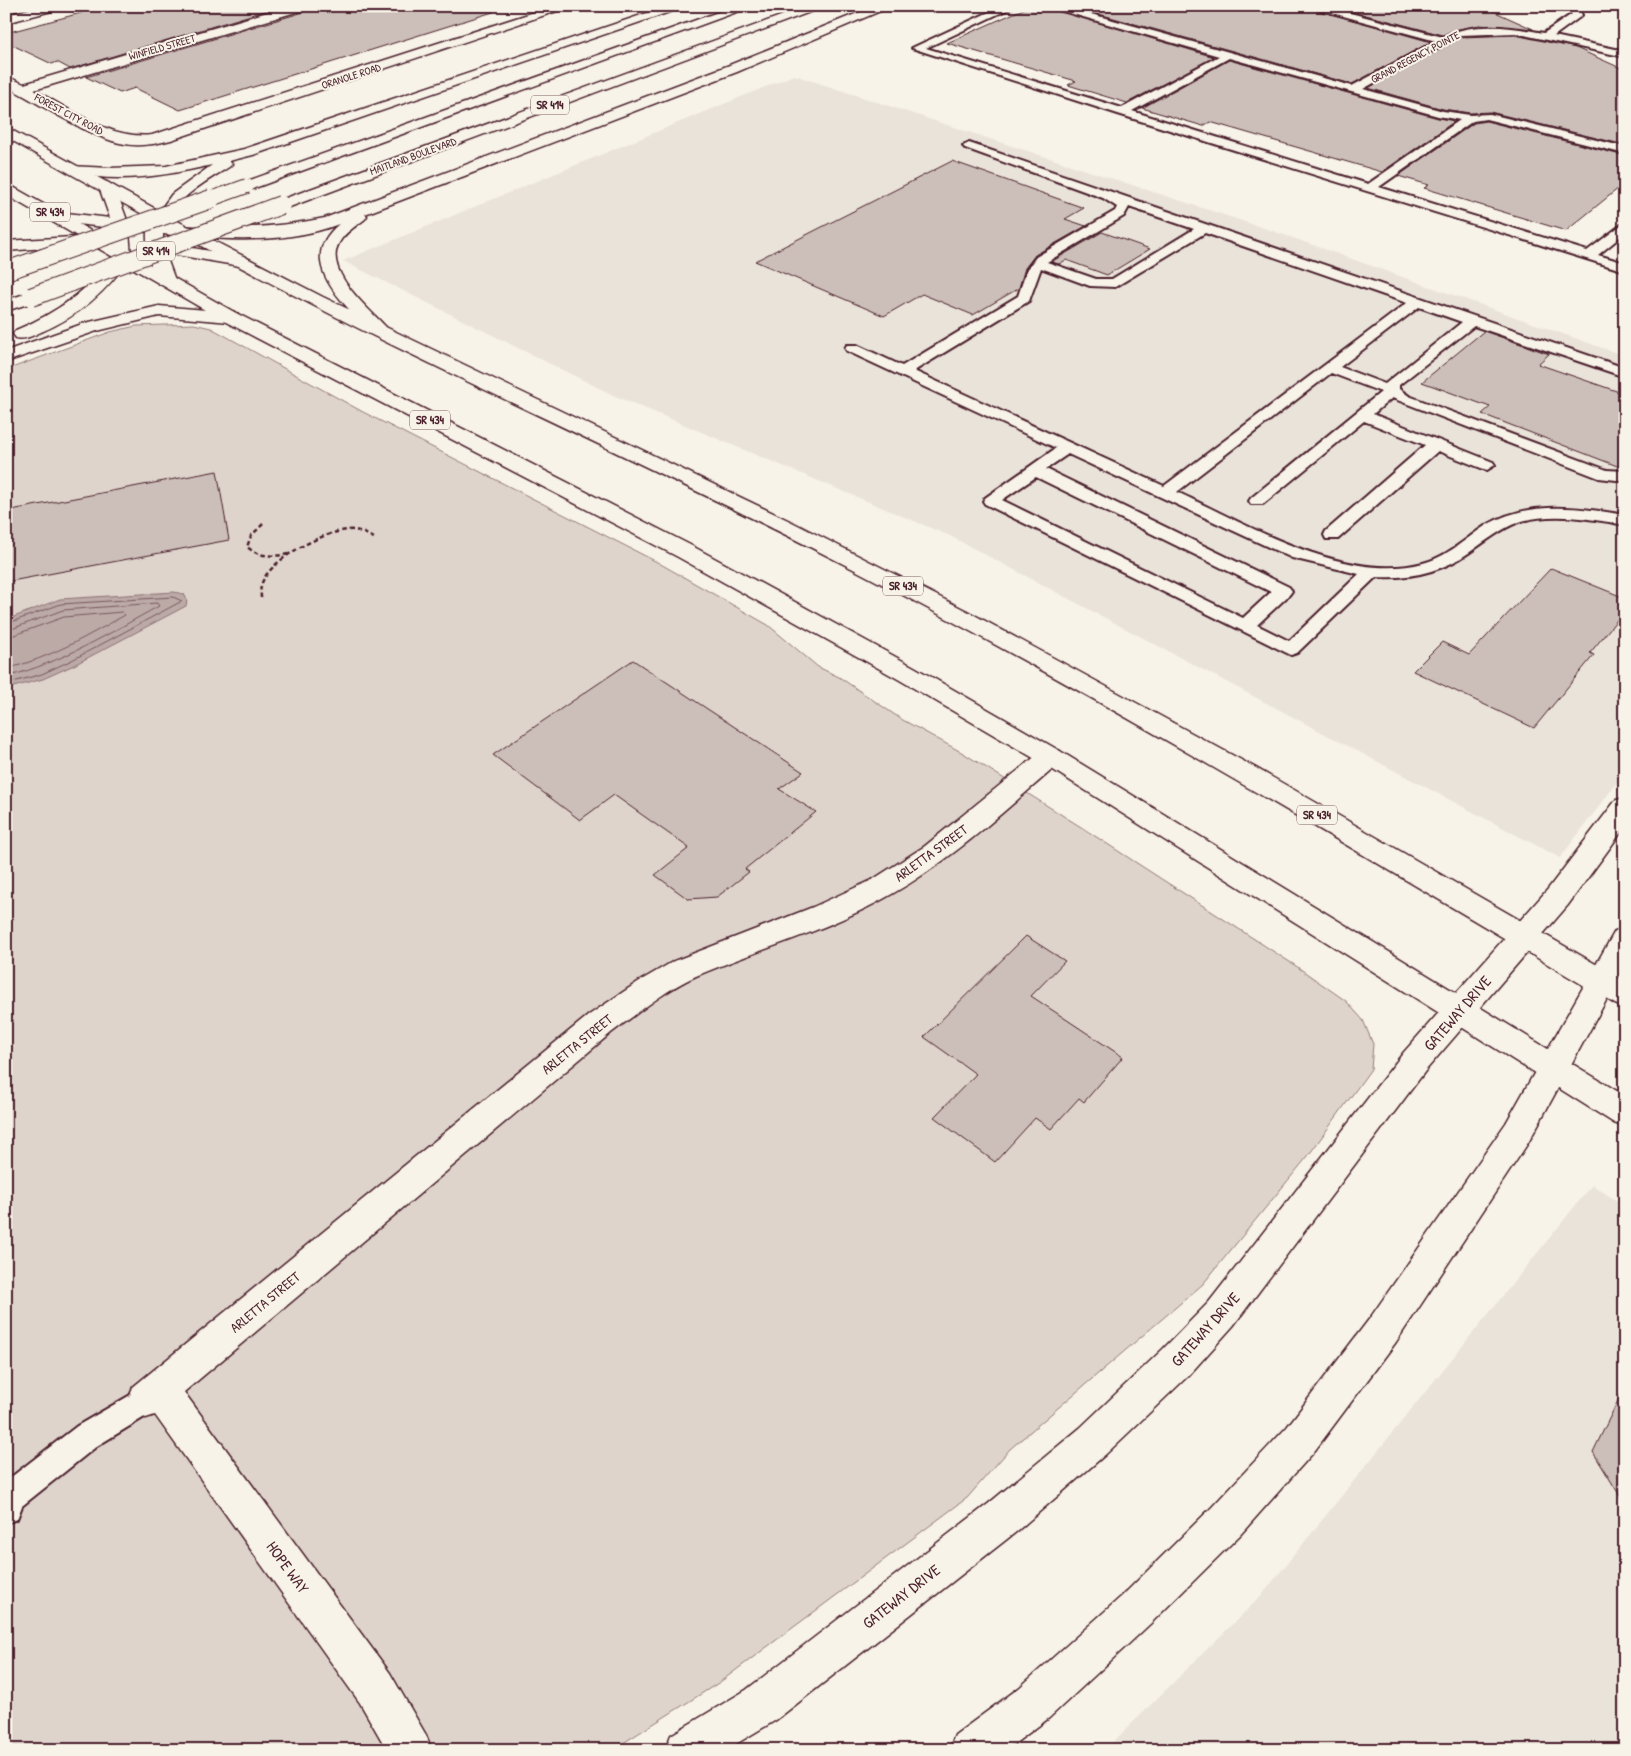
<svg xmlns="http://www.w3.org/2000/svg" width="1631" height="1756" font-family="'Patrick Hand',sans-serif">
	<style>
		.built { fill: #eae3da }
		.green { fill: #ded4cc; stroke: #947a7c }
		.water { fill: #bcaaa7; stroke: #8e7275 }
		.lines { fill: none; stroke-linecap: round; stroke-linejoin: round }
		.shore { stroke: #78575d; stroke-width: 1 }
		.building { fill: #ccbfb9; stroke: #4a1f2b }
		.service-casing { stroke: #4a1f2b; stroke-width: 4 }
		.minor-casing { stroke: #4a1f2b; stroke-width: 3 }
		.tertiary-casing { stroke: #4a1f2b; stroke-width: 3 }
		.primary-casing { stroke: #4a1f2b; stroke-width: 3 }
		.motorway-casing { stroke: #4a1f2b; stroke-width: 3 }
		.path { stroke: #4a1f2b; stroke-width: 2.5; stroke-dasharray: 4.5 3; stroke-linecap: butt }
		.service { fill: #f7f3e8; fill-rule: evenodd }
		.minor { fill: #f7f3e8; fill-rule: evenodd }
		.tertiary { fill: #f7f3e8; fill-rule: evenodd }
		.primary { fill: #f7f3e8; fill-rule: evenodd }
		.motorway { fill: #f7f3e8; fill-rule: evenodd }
		.motorway-bridge-far1-casing { stroke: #4a1f2b; stroke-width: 16; stroke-linecap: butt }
		.motorway-bridge-casing { stroke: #4a1f2b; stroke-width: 20; stroke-linecap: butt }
		.motorway-bridge-far1 { stroke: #f7f3e8; stroke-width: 14 }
		.motorway-bridge { stroke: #f7f3e8; stroke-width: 18 }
		.labels { text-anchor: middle; stroke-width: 4; stroke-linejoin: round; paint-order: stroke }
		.far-street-label { font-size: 11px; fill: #4a1f2b; stroke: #f7f3e8 }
		.shield { fill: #f7f3e8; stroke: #7e5f64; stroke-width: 1 }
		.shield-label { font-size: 12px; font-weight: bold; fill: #4a1f2b }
		.street-label { font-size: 14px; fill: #4a1f2b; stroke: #f7f3e8 }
		.near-street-label { font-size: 16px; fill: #4a1f2b; stroke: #f7f3e8 }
	</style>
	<rect width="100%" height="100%" fill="#f7f3e8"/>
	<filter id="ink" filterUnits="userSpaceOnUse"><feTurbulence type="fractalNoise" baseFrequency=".02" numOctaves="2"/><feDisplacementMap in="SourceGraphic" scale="10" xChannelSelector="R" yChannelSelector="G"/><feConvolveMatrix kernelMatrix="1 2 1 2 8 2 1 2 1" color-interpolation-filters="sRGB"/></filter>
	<g filter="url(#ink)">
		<!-- built -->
		<path class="built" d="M794 75 1276 232 1625 356V772L1560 858 950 536 613 395 343 261Z
			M1592 1185 1625 1206V1750H1105L1261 1596Z"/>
		<!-- green -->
		<path class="green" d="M194 324 211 328 363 412 657 562 768 625 818 667 839 677 901 719 963 753 1081 827 1296 966 1346 1001 1363 1020 1373 1044 1371 1069 1308 1156 1203 1284 1010 1449 967 1498 720 1682 612 1750H6V370L110 332 136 326Z"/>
		<!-- water -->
		<path class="water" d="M174 592 184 594 187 600 186 606 74 665 43 679 6 689V620L60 599Z"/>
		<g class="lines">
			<!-- shore -->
			<path class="shore" d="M6 624 61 604 173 597 182 601 72 660 42 674 6 684
				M6 631 63 610 157 603 159 606C108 634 63 662 6 677
				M6 638 64 617 122 612 125 615C86 637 50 658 6 669"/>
		</g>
		<!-- building -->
		<path class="building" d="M107 6H281L70 69 57 62 52 64 6 42V33Z
			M310 6H493V12L180 110 135 88 120 93 86 77 307 11Z
			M1030 6H1043L1214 57 1127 103 1068 85 1076 81 947 43Z
			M1070 6H1304L1431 42 1352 84Z
			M1331 6H1482L1533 29 1479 25 1454 30 1443 35Z
			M1515 35 1576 48 1625 70V145L1490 112 1470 113 1443 109 1368 88 1462 37Z
			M1229 60 1438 118 1455 121 1382 172 1210 122 1203 126 1142 108Z
			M1486 121 1625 156V183L1566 231 1424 188 1429 185 1398 176 1474 123Z
			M952 161 1084 208 1065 219 1086 226 1035 255 1025 268 1019 288 973 315 922 294 884 316 755 261Z
			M1102 232 1150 249 1107 275 1066 260 1059 264 1051 262Z
			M1484 331 1549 354 1538 364 1625 394V469L1482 414 1490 407 1422 382Z
			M217 471 229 540 6 582V511Z
			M1551 568 1625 598V610L1590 653 1594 655 1534 728 1413 671 1442 642 1469 655Z
			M633 660 803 772 779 789 816 812 745 869 749 872 717 897 688 899 655 875 689 848 614 795 580 820 493 755Z
			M1026 936 1065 961 1031 996 1123 1057 1084 1102 1079 1098 1051 1129 1035 1118 995 1162 934 1117 976 1074 924 1037Z
			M1625 1386V1504L1593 1452Z"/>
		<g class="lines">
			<!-- service casing -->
			<g class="service-casing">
				<path id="service" d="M1002 6H1015L926 48 1122 108 1219 56 1045 6H1062L1352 86 1436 41 1306 6H1323L1443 37C1472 21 1513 27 1544 33L1572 14 1567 6H1577L1582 15 1580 17 1554 36 1625 51V57L1515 33 1461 35 1363 89 1443 111 1470 115 1490 114 1625 147V154L1486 119 1473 121 1379 187 1587 251 1625 222V233L1598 255 1625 263V271L1118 114 912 48ZM1229 58 1438 116 1460 120 1368 184 1132 111Z
					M969 143 1625 368V377L1474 326 1399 385V389L1409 396 1607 470 1625 471V481L1599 478 1392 398 1373 414 1493 462 1495 465 1487 470 1481 468 1438 451 1338 539H1326L1324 535 1326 531 1425 445 1364 421 1263 504H1251L1249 501 1251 498 1381 392 1331 373 1177 492C1246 524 1346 584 1423 563 1447 557 1465 539 1485 526 1527 500 1578 507 1625 515V525C1592 519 1555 512 1522 521 1503 527 1486 541 1470 552 1442 572 1410 579 1376 577L1297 653 1291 655 985 504 983 501 985 498 1056 448 847 351 845 348 847 345H857L902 366 1018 296 1027 269 1036 257 1115 211 1117 207 1103 198 965 148 963 146ZM1129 207 1194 229 1112 279H1096L1047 262 1124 216ZM1205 233 1407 303 1164 486 914 371 1029 301 1041 268 1090 286 1115 287ZM1419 307 1462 322 1385 384 1340 367ZM1068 454 1292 558 1359 574 1289 641 1257 625 1289 595 1292 591 1289 587 1046 469ZM1036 477 1271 592 1243 618 1002 500Z
					M146 1386 156 1390 160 1400 156 1410 97 1446 22 1506 17 1519 6 1523V1481L77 1426Z"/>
			</g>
			<!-- minor casing -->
			<g class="minor-casing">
				<path id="minor" d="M40 6H61L59 9 6 23V15Z
					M288 6H308L306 9 34 90C71 109 110 140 152 135L553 6H572L171 140C156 144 140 147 125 144 92 139 37 102 6 86V76L24 84Z
					M1051 748 1060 751 1064 757 1060 763C1006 809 954 859 892 894 831 930 761 948 696 976 665 990 638 1013 611 1033L184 1392 390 1673 426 1735 432 1750H387L360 1703 155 1415 146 1418 133 1413 128 1400 133 1387 589 1015 638 982 674 961 813 907 872 880 925 846 1042 751Z"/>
			</g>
			<!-- tertiary casing -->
			<g class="tertiary-casing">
				<path id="tertiary" d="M1625 798V827L1568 905 1426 1070 1233 1326 1189 1375 1106 1454 1016 1532 776 1720 726 1750H665L671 1735 746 1690 988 1504 1080 1428 1163 1349 1209 1302 1404 1052 1548 889 1616 800Z
					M1625 928V966L1528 1143 1396 1342 1313 1453 1240 1535 1150 1624 1049 1718 1006 1750H949L955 1735 1019 1688 1122 1596 1212 1507 1287 1427 1370 1318 1506 1123 1615 931Z"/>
			</g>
			<!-- primary casing -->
			<g class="primary-casing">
				<path id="primary" d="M6 127 216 242 323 297 792 522 967 611 1256 768 1625 981V1008L1615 1004C1365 856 1115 705 857 571 702 491 543 419 386 342 257 278 131 209 6 137Z
					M6 183 236 313 694 547 914 667 1060 751 1625 1096V1127L1614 1123 1042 763 898 679 678 557 224 321 6 195Z"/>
			</g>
			<!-- motorway casing -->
			<g class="motorway-casing">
				<path id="motorway" d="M668 6H687L253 155 229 161 232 164 229 167C206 181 175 198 166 225 220 230 271 229 325 218L727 66 875 6H892L737 72 365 214 367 216 365 219C356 226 344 233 339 243 323 271 368 308 385 326L388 330 385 334H373C345 304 293 262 339 224 285 245 220 240 163 234V243L240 256 246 257 248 261 246 265 240 266 165 253 175 280 172 284H160C150 269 146 249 147 232L129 230 131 256C108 290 80 316 41 332 32 336 25 340 16 338L13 334 16 330C57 313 87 291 115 256L113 228 58 222 50 217 52 214 58 212 110 218 99 187 107 182 115 187 127 220 151 223 172 194 212 165C165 176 116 184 69 172L66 169 69 166 110 168 166 166 244 149Z
					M735 6H753L252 189H242L239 186 242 183Z
					M808 6H826L287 208 281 210 273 205 275 202Z
					M105 235 111 237 113 240 111 243 6 251V241Z
					M31 292 37 293 40 297 37 301 6 311V300Z
					M159 306 230 312 236 313 239 317 236 321 230 322 159 316 97 331 6 362V351L85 323Z"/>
			</g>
			<!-- path -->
			<path class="path" d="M263 524 251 536 247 547C259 557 273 557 288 554
				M261 598C261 594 260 590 261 586 267 560 324 531 349 530 358 529 366 534 374 538"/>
			<!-- service -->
			<use href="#service" class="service"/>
			<!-- minor -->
			<use href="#minor" class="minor"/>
			<!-- tertiary -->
			<use href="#tertiary" class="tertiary"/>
			<!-- primary -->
			<use href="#primary" class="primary"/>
			<!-- motorway -->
			<use href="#motorway" class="motorway"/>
			<!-- motorway-bridge-far1 casing -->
			<g class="motorway-bridge-far1-casing">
				<path id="motorway-bridge-far1" d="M208 200 247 186"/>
			</g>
			<!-- motorway-bridge casing -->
			<g class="motorway-bridge-casing">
				<path id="motorway-bridge" d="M6 271 211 199
					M31 297 281 205"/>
			</g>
			<!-- motorway-bridge-far1 -->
			<use href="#motorway-bridge-far1" class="motorway-bridge-far1"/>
			<!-- motorway-bridge -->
			<use href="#motorway-bridge" class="motorway-bridge"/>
		</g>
	</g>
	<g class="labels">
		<!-- far-street labels -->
		<g class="far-street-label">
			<text transform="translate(162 47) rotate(-16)" y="4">WINFIELD STREET</text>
			<text transform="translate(1415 57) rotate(-28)" y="4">GRAND REGENCY POINTE</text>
			<text transform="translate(351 76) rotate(-18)" y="4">ORANOLE ROAD</text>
			<text transform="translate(69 114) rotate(28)" y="4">FOREST CITY ROAD</text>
			<text transform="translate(413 156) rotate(-20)" y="4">MAITLAND BOULEVARD</text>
		</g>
		<!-- shield labels -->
		<g class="shield">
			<rect x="531" y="95.5" width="38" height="19" rx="4"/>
			<rect x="30" y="202.5" width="40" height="19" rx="4"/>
			<rect x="137" y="241.5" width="38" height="19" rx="4"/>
			<rect x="410" y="410.5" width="40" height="19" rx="4"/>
			<rect x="883" y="576.5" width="40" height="19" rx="4"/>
			<rect x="1297" y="805.5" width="40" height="19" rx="4"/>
		</g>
		<g class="shield-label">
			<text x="550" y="109">SR 414</text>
			<text x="50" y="216">SR 434</text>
			<text x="156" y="255">SR 414</text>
			<text x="430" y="424">SR 434</text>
			<text x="903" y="590">SR 434</text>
			<text x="1317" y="819">SR 434</text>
		</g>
		<!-- street labels -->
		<g class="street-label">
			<text transform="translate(931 853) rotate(-36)" y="5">ARLETTA STREET</text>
			<text transform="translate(577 1044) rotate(-39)" y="5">ARLETTA STREET</text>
			<text transform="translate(265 1302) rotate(-40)" y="5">ARLETTA STREET</text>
		</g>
		<!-- near-street labels -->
		<g class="near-street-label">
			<text transform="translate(1457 1013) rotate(-49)" y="6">GATEWAY DRIVE</text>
			<text transform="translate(1205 1329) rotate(-48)" y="6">GATEWAY DRIVE</text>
			<text transform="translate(288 1567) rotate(54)" y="6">HOPE WAY</text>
			<text transform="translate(901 1596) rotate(-38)" y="6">GATEWAY DRIVE</text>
		</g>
	</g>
	<!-- margin -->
	<rect width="1631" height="1756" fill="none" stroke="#f7f3e8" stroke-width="25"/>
	<rect x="12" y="12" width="1606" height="1731" fill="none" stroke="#4a1f2b" stroke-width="2" filter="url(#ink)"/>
</svg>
